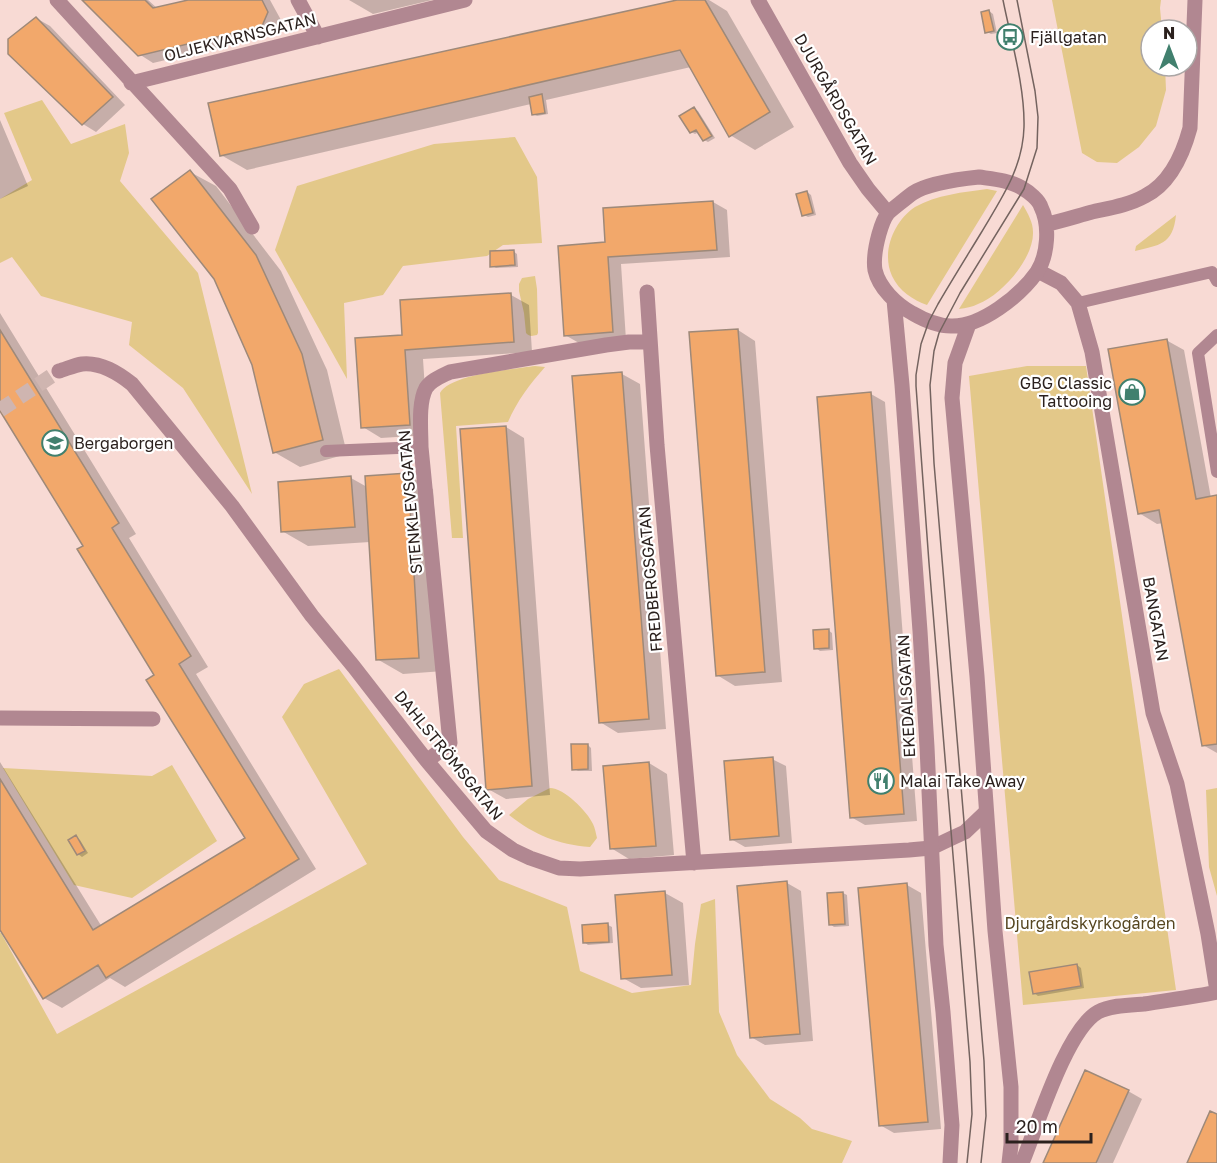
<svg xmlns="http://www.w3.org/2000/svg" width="1217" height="1163" font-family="'Golos Text',sans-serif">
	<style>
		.green { fill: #e3c889 }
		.shadow { fill: #0003 }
		.building { fill: #f2a86b; stroke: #9e8979; stroke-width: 1.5 }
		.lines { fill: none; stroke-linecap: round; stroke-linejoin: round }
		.minor-tunnel { stroke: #cfb5b0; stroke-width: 15; stroke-dasharray: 15 8; stroke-linecap: butt }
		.service { stroke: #b18791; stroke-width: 12 }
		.minor { stroke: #b18791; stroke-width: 15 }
		.tertiary { stroke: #b18791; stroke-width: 15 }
		.tram { stroke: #74635f; stroke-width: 1.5 }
		.labels { text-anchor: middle; stroke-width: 4.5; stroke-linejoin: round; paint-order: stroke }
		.street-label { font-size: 16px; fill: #2b211e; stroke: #fff }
		.poi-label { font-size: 16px; fill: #2b211e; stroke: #fff; text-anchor: start }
		.park-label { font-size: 16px; fill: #564620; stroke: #fff }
	</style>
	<rect width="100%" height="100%" fill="#f8dad4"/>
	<!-- green -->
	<path class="green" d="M1052 0H1161L1160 8 1162 30H1151V66H1165L1166 90 1156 126 1139 147 1117 163 1097 162 1082 153Z
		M42 100 71 144 125 124 129 153 120 181 198 273 252 494 183 388 129 345 132 322 41 296 12 257 0 263V199L32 180 4 113Z
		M515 137 537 177 542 243 503 245 487 256 403 266 383 295 344 303 347 379 275 250 297 186 434 144Z
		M987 189 997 191 927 305C913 300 899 291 892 276 881 252 894 221 915 207 936 195 964 192 987 189Z
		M1023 205C1028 214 1033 222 1033 232 1034 258 1002 295 978 304 972 307 966 308 959 309Z
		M1176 215C1173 245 1159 245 1135 251L1136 246Z
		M535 276 537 289 538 333 537 335C532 336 530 337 526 333L524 313 519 291V284L522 278Z
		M535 366 545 367C530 384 517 401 508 422L456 426 463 538H452L440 393C450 374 514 369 535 366Z
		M1027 366H1086L1176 990 1023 1005 969 376Z
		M339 669 463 837 499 880 567 907 580 971 632 993 691 985 695 944 701 904 715 899 719 1012 737 1055 770 1099 800 1118 812 1129 852 1141 842 1163H0V933H1L57 1034 367 864 282 717 304 684Z
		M172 765 217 841 132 898 74 885 3 768 152 776Z
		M550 788C564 788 587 811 593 824 595 828 596 834 597 838L590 847C557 844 536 836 509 815L528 799Z
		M1217 788V896L1209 867 1206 790Z"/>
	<!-- shadow -->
	<path class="shadow" d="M85 0H148L158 9 195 0H270L281 20 275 34 153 63 139 54Z
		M349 0H432L373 14Z
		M684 0H709L727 11 794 127 755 150 730 135 691 67 546 100 548 114 537 116 533 114 531 104 247 170 221 155Z
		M989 11 993 14 997 33 991 34 987 32Z
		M36 18 50 26 125 105 96 132 83 124Z
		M694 109 698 111 715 138 708 142 704 140 699 132 695 134 691 132Z
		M0 120 28 186 0 199Z
		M190 172 216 186 281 271 327 370 347 454 300 467 274 452 254 364Z
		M807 192 811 195 816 215 808 217 804 215Z
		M713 202 727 210 730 257 621 264 626 340 579 343 565 335 607 244 604 209Z
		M513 251 517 254 518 267 496 268 492 266Z
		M511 295 529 305 532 352 423 359 428 435 381 438 363 427 404 336Z
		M0 313 136 534 129 538 208 667 196 674 316 869 125 987 110 978 62 1008 44 998 0 927V762L102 927 247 838 85 546 0 408Z
		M738 330 755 341 782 682 735 686 717 675Z
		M1166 340 1184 350 1211 498 1217 497V753L1203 745 1163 523 1157 524 1139 513Z
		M622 374 640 384 666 729 618 733 600 722Z
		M871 394 885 402 917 821 865 825 851 817Z
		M506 427 524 438 550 795 506 799 488 789Z
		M407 475 433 489 444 671 403 674 377 659 370 542 308 546 282 531 351 478 367 487Z
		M828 630 832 633 833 650 820 651 816 648Z
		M588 745 591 748 592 771H578L574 769Z
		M772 759 786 766 792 843 745 847 731 839Z
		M649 763 667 774 674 855 629 859 611 848Z
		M76 837 80 840 88 853 82 857 78 854 70 841Z
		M787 883 801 891 813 1041 765 1045 751 1037Z
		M907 885 921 893 941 1129 894 1133 880 1125Z
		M665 893 683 903 689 985 641 988 623 978Z
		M843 893 847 895 849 926 834 927 830 924Z
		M608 925 612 927 613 943 588 945 584 942Z
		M1077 965 1081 968 1084 988 1038 996 1034 993Z
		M1128 1091 1142 1099 1113 1163H1044Z"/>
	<!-- building -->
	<path class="building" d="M82 0H145L153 8 188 0H262L268 12 262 26 138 56Z
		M677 0H705L770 112 729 137 680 50 220 156 208 103Z
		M989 10 994 31 985 33 981 12Z
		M36 17 113 97 82 125 8 54V39Z
		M542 94 545 113 532 115 529 97Z
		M694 107 712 136 703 141 696 130 690 133 679 116Z
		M190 170 256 255 302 354 323 440 273 453 252 365 214 279 151 199Z
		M807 191 813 213 802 216 796 194Z
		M713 201 717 250 608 257 613 332 564 336 558 246 605 242 603 208Z
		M514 250 515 265 490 267V251Z
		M511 293 514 342 405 350 410 425 361 428 355 338 402 335 400 300Z
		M738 329 765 672 716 676 689 332Z
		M0 330 119 523 112 528 191 656 179 664 299 859 106 978 98 965 43 999 0 930V779L93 930 245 838 146 680 154 675 77 549 83 546 0 411Z
		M1167 339 1196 499 1217 495V744L1202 746 1159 510 1138 514 1108 349Z
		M622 372 649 719 599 723 572 376Z
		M871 392 904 814 850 818 817 397Z
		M506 426 532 786 486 790 460 429Z
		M408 473 419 658 376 660 365 476Z
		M351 476 355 527 281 532 278 482Z
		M829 629V648L814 649 813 630Z
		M571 744H588V769L572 770Z
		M773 757 779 836 730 840 724 761Z
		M649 762 656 846 610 849 603 766Z
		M76 835 85 851 77 855 68 840Z
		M787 881 800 1034 750 1038 737 886Z
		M907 883 928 1122 879 1126 858 888Z
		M665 891 672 975 621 979 615 895Z
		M843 892 845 924 829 925 827 893Z
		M608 923 609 942 583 943 582 925Z
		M1077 964 1081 986 1033 994 1029 972Z
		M1085 1070 1129 1090 1096 1163H1043Z
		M1210 1111 1217 1114V1163H1187Z"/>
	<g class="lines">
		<!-- minor-tunnel -->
		<path class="minor-tunnel" d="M0 410 59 371"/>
		<!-- service -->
		<path class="service" d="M1078 303 1212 272 1217 281
			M1217 335 1198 353 1217 472
			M326 451 421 447"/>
		<!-- minor -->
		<path class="minor" d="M57 0 230 189 252 227
			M298 0 318 37
			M131 83 465 0
			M1038 271 1061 283 1078 303 1092 352 1153 713 1177 784 1208 934 1217 991
			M647 292 657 445 694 863
			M59 371C66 369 75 365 82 364 101 362 118 373 132 384L232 506 312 616 354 667 427 761 486 831 513 850 530 858 559 868 580 869 909 850 931 848 952 838 965 832 986 812
			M0 718 153 719
			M427 761 450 743 421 447C421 430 418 403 426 388 431 380 442 376 450 372L606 345 629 342H650
			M1022 1163C1037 1127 1066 1030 1098 1012 1111 1005 1130 1005 1144 1004 1168 1000 1193 997 1217 992"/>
		<!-- tertiary -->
		<path class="tertiary" d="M758 0 850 163 868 189 888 213
			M979 177C993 179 1009 180 1022 188 1029 192 1039 200 1041 207 1050 225 1048 255 1037 272 1020 296 981 327 951 326 937 326 924 320 912 313 897 305 879 288 875 270 873 258 876 245 879 234 881 227 884 218 888 213 890 211 910 195 913 193 928 183 960 179 979 177Z
			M1047 224C1062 221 1077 216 1092 212 1110 208 1129 205 1145 196 1171 183 1183 154 1190 128L1195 0
			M894 300 902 385 920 631 927 747 936 945 943 1012 952 1125 950 1163
			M969 324 955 363 952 398 977 676 995 931 1011 1087V1145L1009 1163"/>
		<!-- tram -->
		<path class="tram" d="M967 1163 972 1114 970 1062 929 563 916 386V375L921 344 929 321 938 304C952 280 967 256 981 233 1001 199 1023 168 1024 127 1025 87 1011 40 1003 0
			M981 1163 986 1116 984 1061 934 463 930 385 934 351 939 333 960 293 1024 189 1037 148 1038 117 1035 91 1017 0"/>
	</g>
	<!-- icons -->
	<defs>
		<g id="bus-ring" transform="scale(1.35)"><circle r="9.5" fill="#fff" stroke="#41806e" stroke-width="1.5"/><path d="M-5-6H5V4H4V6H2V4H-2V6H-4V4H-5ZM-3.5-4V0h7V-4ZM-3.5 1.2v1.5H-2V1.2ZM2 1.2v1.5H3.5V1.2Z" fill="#41806e"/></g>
		<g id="shop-ring" transform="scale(1.35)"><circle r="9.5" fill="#fff" stroke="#41806e" stroke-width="1.5"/><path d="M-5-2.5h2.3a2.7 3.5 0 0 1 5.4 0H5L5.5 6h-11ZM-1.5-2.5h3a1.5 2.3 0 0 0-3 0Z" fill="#41806e"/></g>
		<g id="school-ring" transform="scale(1.35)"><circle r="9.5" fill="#fff" stroke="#41806e" stroke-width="1.5"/><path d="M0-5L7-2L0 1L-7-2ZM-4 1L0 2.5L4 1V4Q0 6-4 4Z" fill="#41806e"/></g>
		<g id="restaurant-ring" transform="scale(1.35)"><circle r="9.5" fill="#fff" stroke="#41806e" stroke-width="1.5"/><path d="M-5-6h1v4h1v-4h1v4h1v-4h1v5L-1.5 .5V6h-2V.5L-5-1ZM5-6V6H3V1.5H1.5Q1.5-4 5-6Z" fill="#41806e"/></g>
	</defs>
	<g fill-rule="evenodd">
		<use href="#bus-ring" x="1010" y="37"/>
		<use href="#shop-ring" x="1132" y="392"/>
		<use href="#school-ring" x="55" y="443"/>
		<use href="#restaurant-ring" x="881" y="781"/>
	</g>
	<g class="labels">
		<!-- street labels -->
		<g class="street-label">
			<text transform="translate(240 37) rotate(-14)" y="6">OLJEKVARNSGATAN</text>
			<text transform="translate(836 99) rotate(60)" y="6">DJURGÅRDSGATAN</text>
			<text transform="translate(410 502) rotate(-95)" y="6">STENKLEVSGATAN</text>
			<text transform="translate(650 579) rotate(-95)" y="6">FREDBERGSGATAN</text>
			<text transform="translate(1156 619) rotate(80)" y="6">BANGATAN</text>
			<text transform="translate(906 696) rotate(-93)" y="6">EKEDALSGATAN</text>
			<text transform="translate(449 755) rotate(51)" y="6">DAHLSTRÖMSGATAN</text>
		</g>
		<!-- poi labels -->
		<g class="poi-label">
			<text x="1030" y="43">Fjällgatan</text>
			<text x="1112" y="389" text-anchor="end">GBG Classic<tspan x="1112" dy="18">Tattooing</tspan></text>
			<text x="74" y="449">Bergaborgen</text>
			<text x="900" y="787">Malai Take Away</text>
		</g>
		<!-- park labels -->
		<g class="park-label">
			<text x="1090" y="929">Djurgårdskyrkogården</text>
		</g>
	</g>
	<!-- north arrow -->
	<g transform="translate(1169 48)"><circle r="28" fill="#ffffff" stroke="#aaa6a5" stroke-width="1.5"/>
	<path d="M0-4.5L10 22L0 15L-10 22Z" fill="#41806e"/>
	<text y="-9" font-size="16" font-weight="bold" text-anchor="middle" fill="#2b211e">N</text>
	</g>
	<!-- scale -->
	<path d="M1007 1133v9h84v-9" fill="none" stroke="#2b211e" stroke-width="3"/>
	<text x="1016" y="1133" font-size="18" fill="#2b211e" stroke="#ffffff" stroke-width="4.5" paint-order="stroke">20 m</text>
</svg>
